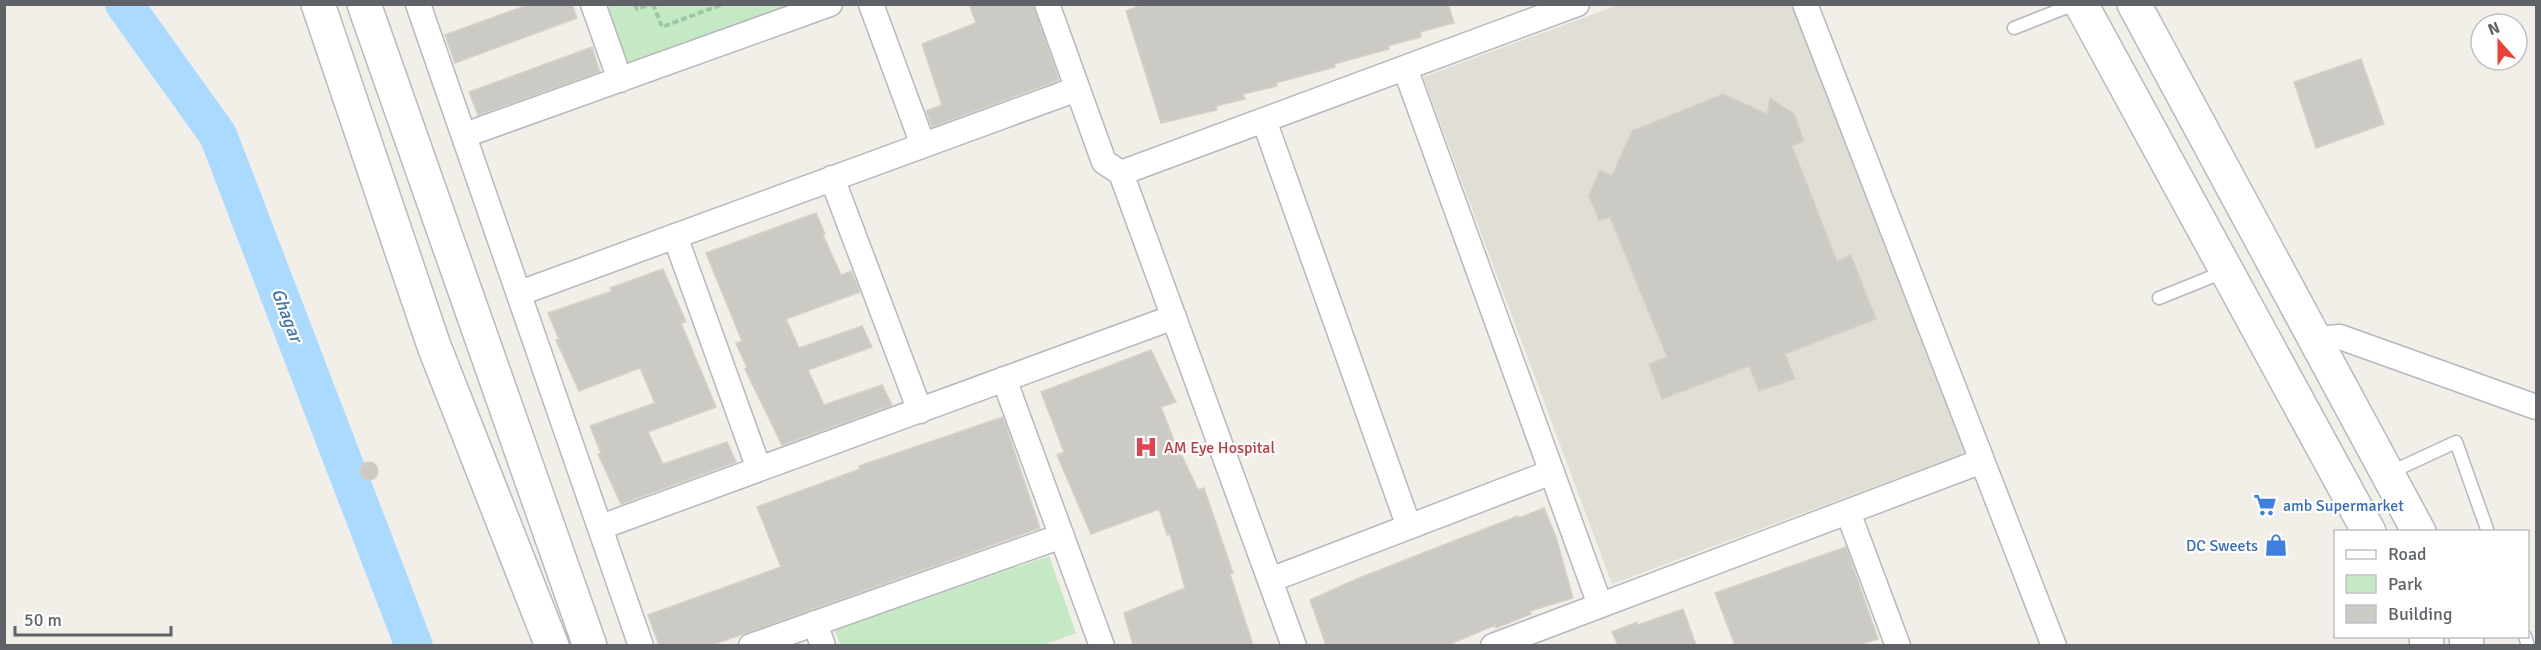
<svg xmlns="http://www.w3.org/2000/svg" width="2541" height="650" font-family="Signika,sans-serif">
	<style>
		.education { fill: #e1ded6 }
		.green { fill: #c5e8c5 }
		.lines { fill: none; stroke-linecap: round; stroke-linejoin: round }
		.river { stroke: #aadaff; stroke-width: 38 }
		.building { fill: #cccac5; stroke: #d6d1c6; stroke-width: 1.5 }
		.lane-casing { stroke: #b5b8bc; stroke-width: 15 }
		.street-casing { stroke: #b5b8bc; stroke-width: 27 }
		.secondary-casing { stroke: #b6babf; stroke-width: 36 }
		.path { stroke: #9cc7a9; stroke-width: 4; stroke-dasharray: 6 3; stroke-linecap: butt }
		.lane { stroke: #fff; stroke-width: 12 }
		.street { stroke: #fff; stroke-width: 24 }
		.secondary { stroke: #fff; stroke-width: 33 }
		.labels { text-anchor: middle; stroke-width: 4.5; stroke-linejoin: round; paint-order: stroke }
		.health-label { font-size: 16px; fill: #be3a42; stroke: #fff; text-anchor: start }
		.shop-label { font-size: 16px; fill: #366cbe; stroke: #fff; text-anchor: start }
		.water-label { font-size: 18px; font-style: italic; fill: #4174aa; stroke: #fff }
	</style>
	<rect width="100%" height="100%" fill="#f1efe8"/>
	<!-- education -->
	<path class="education" d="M1618 5H1801L1967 452 1612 584 1423 77Z"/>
	<!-- green -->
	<path class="green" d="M604 4 792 5 625 64Z
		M1049 556 1076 633 1040 646 840 645 835 630Z"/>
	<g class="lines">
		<!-- river -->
		<path class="river" d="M124 4 218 135 414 646"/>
	</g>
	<!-- building -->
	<path class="building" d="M530 4H572L577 18 455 63 445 35Z
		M969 4H1033L1059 80 932 127 926 111 942 105 922 44 976 23Z
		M1144 4H1448L1454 23 1420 32 1421 37 1388 46 1389 49 1334 64 1335 67 1276 83 1277 86 1243 94 1245 99 1216 106 1217 110 1161 123 1126 11Z
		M592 47 600 72 478 115 469 92Z
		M2361 59 2384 124 2316 148 2294 82Z
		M1723 94 1767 114 1770 98 1794 114 1804 141 1792 146 1837 261 1851 255 1876 319 1785 354 1795 379 1759 391 1749 366 1662 399 1649 364 1667 357 1610 217 1599 221 1589 195 1600 170 1612 176 1632 131Z
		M816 213 825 234 823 235 841 275 851 271 860 292 786 319 799 348 862 326 872 347 808 370 824 405 882 385 892 405 782 445 745 369 747 368 736 343 742 341 706 253Z
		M663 269 686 322 681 323 716 407 648 432 663 464 727 442 736 462 621 504 598 454 601 453 590 426 655 403 640 368 579 391 556 340 559 339 548 313 612 291 610 288Z
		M1151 350 1176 402 1161 407 1180 456H1182L1198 490 1204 488 1233 573 1230 574 1253 645H1133L1124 613 1185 588 1170 534 1167 535 1159 509 1091 534 1057 455 1064 452 1041 392Z
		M1003 417 1040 528 712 645H659L648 615 781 567 757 507 860 469 859 466Z
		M360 471a9 9 0 1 1 18 0a9 9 0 1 1-18 0Z
		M1544 508 1556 537 1573 598 1530 611 1531 614 1496 628 1495 625 1448 645H1326L1310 600 1359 578 1518 516 1519 518Z
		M1846 547 1878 639 1859 645H1735L1715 593Z
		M1683 609 1696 645H1618L1612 632 1637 622 1638 625Z"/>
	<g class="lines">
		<!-- lane casing -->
		<g class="lane-casing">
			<path id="lane" d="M2014 28 2075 4
				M2159 298 2226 271
				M2389 473 2456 442 2488 532
				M2525 636 2528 646"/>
		</g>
		<!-- street casing -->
		<g class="street-casing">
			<path id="street" d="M418 4 641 646
				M593 4 620 80
				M871 4 923 145
				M1047 4 1104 162 1121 173 1294 646
				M1805 4 2054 646
				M1405 68 1600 605
				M1264 120 1409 527
				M465 135 830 4
				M1121 173 1577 4
				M832 178 920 411
				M675 236 759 469
				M520 293 1077 89
				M2315 339 2340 337 2536 407
				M1004 379 1102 646
				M1848 512 1898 646
				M601 527 1174 317
				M1270 580 1552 472
				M815 623 823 646
				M751 646 1062 536
				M1493 646 1982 461"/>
		</g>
		<!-- secondary casing -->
		<g class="secondary-casing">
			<path id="secondary" d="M318 4 434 346 552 646
				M364 4 590 646
				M2081 4 2369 532
				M2134 4 2419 532
				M2426 636 2427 646
				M2466 636 2467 646"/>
		</g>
		<!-- path -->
		<path class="path" d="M635 4 637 9 651 4
			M653 4 662 27 723 4"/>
		<!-- lane -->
		<use href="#lane" class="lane"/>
		<!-- street -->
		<use href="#street" class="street"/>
		<!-- secondary -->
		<use href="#secondary" class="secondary"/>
	</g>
	<!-- icons -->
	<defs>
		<g id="hospital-bare" transform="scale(1.8)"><path d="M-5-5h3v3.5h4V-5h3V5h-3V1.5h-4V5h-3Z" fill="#e0444e" stroke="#fff" stroke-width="2.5" paint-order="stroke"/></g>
		<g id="supermarket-bare" transform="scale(1.8)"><path d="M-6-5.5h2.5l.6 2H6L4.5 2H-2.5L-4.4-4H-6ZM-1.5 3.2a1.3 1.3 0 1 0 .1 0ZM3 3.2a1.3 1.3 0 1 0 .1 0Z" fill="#3f7fe0" stroke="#fff" stroke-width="2.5" paint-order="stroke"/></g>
		<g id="shop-bare" transform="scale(1.8)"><path d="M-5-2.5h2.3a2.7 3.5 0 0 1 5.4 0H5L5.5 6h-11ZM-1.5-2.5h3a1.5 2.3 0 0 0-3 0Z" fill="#3f7fe0" stroke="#fff" stroke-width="2.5" paint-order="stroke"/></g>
	</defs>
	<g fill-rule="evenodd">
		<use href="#hospital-bare" x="1146" y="447"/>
		<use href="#supermarket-bare" x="2265" y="505"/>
		<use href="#shop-bare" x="2276" y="545"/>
	</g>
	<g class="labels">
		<!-- health labels -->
		<g class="health-label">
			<text x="1164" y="453">AM Eye Hospital</text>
		</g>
		<!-- shop labels -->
		<g class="shop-label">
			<text x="2283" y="511">amb Supermarket</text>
			<text x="2258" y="551" text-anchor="end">DC Sweets</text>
		</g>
		<!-- water labels -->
		<g class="water-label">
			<text transform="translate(287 315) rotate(69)" y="6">Ghagar</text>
		</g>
	</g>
	<!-- border -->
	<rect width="2541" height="650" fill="none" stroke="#5f6368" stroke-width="12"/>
	<!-- legend -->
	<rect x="2334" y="530" width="195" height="108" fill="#ffffff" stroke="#bfc1c3" stroke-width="1.5"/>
	<rect x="2346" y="550" width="30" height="9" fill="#ffffff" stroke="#bfc1c3" stroke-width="1.5"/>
	<text x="2388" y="560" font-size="18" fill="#5f6368">Road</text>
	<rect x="2346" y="575" width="30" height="18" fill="#c5e8c5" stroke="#bfc1c3" stroke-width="1.5"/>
	<text x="2388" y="590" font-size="18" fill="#5f6368">Park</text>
	<rect x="2346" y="605" width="30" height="18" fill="#cccac5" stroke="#bfc1c3" stroke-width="1.5"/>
	<text x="2388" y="620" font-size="18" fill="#5f6368">Building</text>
	<!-- north arrow -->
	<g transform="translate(2499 42) rotate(339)"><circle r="28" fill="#ffffff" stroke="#bfc1c3" stroke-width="1.5"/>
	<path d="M0-4.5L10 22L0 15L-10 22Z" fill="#ea4335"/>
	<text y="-9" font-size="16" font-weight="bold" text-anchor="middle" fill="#5f6368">N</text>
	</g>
	<!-- scale -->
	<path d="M15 626v9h156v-9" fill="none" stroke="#5f6368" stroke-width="3"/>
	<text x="24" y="626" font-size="18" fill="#5f6368" stroke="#ffffff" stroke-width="4.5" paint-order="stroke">50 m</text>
</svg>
